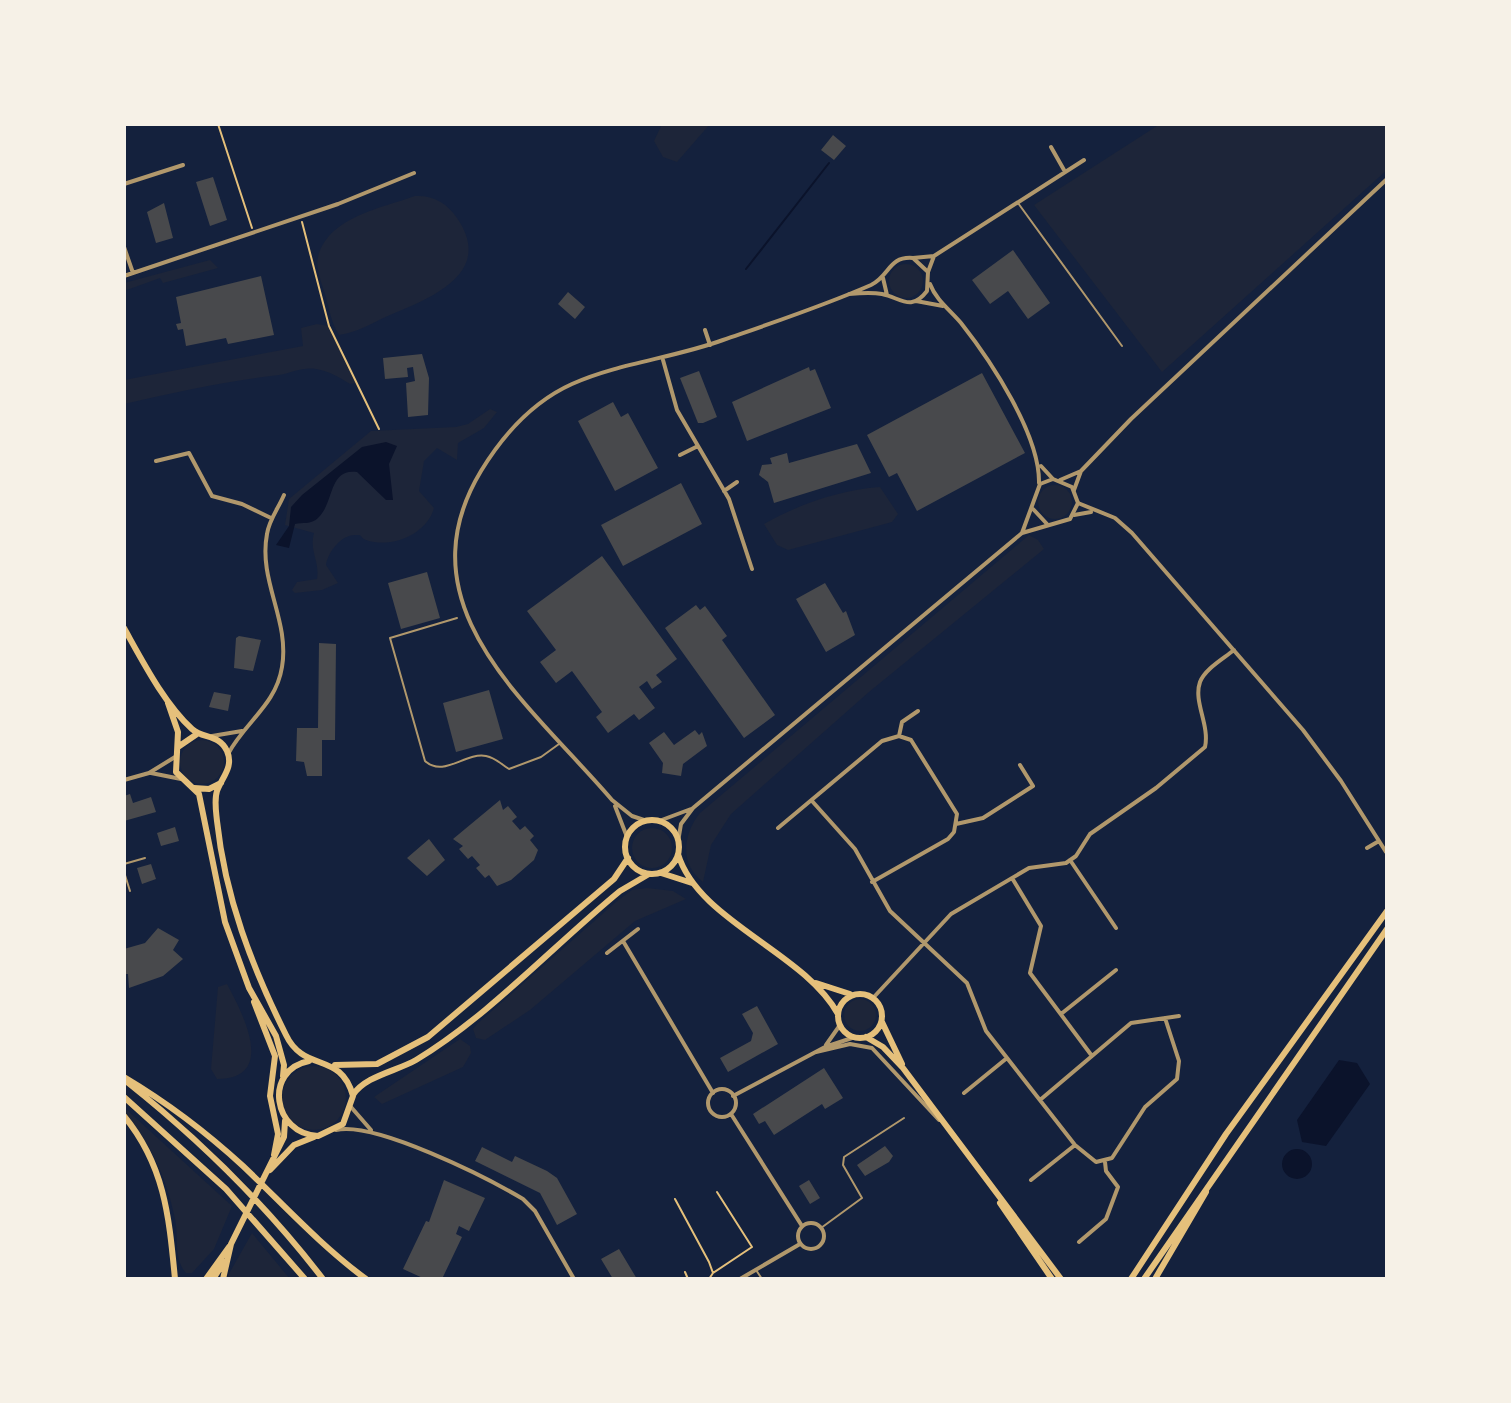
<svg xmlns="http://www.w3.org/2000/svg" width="1511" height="1403" font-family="'Noto Sans',sans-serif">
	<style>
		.green { fill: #1d2539 }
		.water { fill: #0b132b }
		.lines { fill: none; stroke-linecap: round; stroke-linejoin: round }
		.stream { stroke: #0b132b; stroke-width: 2 }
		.building { fill: #48494c }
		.path { stroke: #e5c07b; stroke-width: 2 }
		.service { stroke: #b1986c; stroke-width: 2 }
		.minor { stroke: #b1986c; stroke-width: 4 }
		.tertiary { stroke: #b1986c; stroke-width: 4 }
		.trunk { stroke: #e5c07b; stroke-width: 6 }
	</style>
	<rect width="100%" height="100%" fill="#14213d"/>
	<!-- green -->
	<path class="green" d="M662 124H710L677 162 663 157 654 141Z
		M1160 124H1387V170L1162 372 1034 205Z
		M415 196C433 195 447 203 457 218 495 273 431 298 390 315 374 322 356 333 339 335 331 323 329 308 325 294 322 284 315 267 318 257 328 217 382 208 415 196Z
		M210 260 218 268 163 283 160 278 124 291V283Z
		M889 281a17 17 0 1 1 34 0a17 17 0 1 1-34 0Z
		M317 324 329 326 356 383 350 384C339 377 329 371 316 369 302 367 292 373 279 375 227 381 176 392 124 404V380L303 346 301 328Z
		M490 409 497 412 484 428 458 443 457 460 437 448 424 461 419 491 434 508C427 534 392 549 366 540 359 537 364 535 355 535 341 535 328 552 326 565L338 583 322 590 295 593 292 590 297 582 317 579C320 562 309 551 314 533L285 525 289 499 371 431 456 427 468 424Z
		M1038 502a17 17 0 1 1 34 0a17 17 0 1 1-34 0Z
		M880 487 898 514 892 522 788 550 777 545 764 524C799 504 840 490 880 487Z
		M1029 535 1038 540 1044 549 869 692 731 814 711 845 703 882C679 864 683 834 700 813Z
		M180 762a22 22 0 1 1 44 0a22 22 0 1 1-44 0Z
		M632 848a20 20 0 1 1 40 0a20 20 0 1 1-40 0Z
		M647 888 673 891 686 899 635 921 530 1010 485 1040 476 1038 473 1029 477 1024 616 902 632 890Z
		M227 984C242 1012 278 1079 217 1079L211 1069 218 987Z
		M844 1015a16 16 0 1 1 32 0a16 16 0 1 1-32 0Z
		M460 1039 470 1046 471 1053 463 1067 382 1104 374 1097Z
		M282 1098a32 32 0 1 1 64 0a32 32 0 1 1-64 0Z
		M127 1110 232 1206 214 1249 192 1273H186C173 1258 179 1237 175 1219 167 1179 151 1144 125 1113Z
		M252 1233 290 1279H226Z"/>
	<!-- water -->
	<path class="water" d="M386 442 397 446 389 464 393 500H386L357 472C328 468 335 502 318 518 311 525 302 522 295 524L289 548 276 545 289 526 291 507 302 495 362 447Z
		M1339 1060 1357 1063 1370 1084 1326 1146 1302 1142 1297 1120Z
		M1282 1164a15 15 0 1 1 30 0a15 15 0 1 1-30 0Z"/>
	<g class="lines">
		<!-- stream -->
		<path class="stream" d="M746 269 829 163"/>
	</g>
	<!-- building -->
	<path class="building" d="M833 135 846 146 834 160 821 150Z
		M213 177 227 220 210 226 196 182Z
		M164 203 173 238 156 243 147 212Z
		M1013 250 1050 303 1028 319 1008 291 990 304 972 280Z
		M261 276 274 335 228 344 226 338 186 346 183 329 178 330 176 324 181 323 176 297Z
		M568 292 585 307 575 319 558 304Z
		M422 354 429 378 428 415 408 417 406 383 415 381 413 367 407 368 408 377 385 379 383 358Z
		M809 367 810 371 815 369 831 408 747 441 732 402Z
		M699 371 717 417 703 423H698L680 378Z
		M982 373 1025 453 917 511 897 473 889 477 867 435Z
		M613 402 621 417 628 413 658 468 615 491 578 421Z
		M857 444 871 473 774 503 768 482 759 475 762 465 772 464 770 458 787 453 789 463Z
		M681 483 702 524 623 566 601 525Z
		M602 556 677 659 656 675 662 682 652 689 647 681 639 687 655 708 639 720 634 714 608 733 596 717 602 712 572 671 556 683 540 662 556 650 527 611Z
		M427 572 440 618 401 629 388 583Z
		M825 583 843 613 846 611 855 635 826 652 796 599Z
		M696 605 700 610 705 606 727 636 722 640 775 715 744 738 665 628Z
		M239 636 261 640 253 671 234 668 236 638Z
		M319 643 336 644 335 740H322V776H307L304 762 296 761 297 728H318Z
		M489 690 503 739 456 752 443 703Z
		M214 692 231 695 228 711 209 707Z
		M695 730 699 735 702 732 707 746 683 764 681 776 662 773 663 763 649 743 664 732 674 745Z
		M130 794 133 803 151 797 156 812 124 821V796Z
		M500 800 503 810 508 806 517 817 512 821 520 830 525 826 534 836 530 840 538 850 534 860 511 880 497 886 489 875 485 878 476 868 480 865 472 856 468 859 459 849 463 846 453 839Z
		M175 827 179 841 161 846 157 833Z
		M429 839 445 860 427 876 407 858Z
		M151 864 156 879 142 884 137 868Z
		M158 928 179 940 173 950 183 959 163 976 129 988 128 974H124V949L145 943Z
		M757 1006 778 1044 728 1072 720 1058 751 1041 753 1033 742 1014Z
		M824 1068 843 1098 825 1109 822 1104 774 1135 765 1121 759 1124 753 1114Z
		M885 1146 893 1156 889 1162 865 1176 857 1165Z
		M482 1147 512 1162 515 1156 547 1171 557 1178 577 1214 557 1225 540 1193 475 1161Z
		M444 1180 485 1198 469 1231 459 1226 456 1234 462 1237 442 1279H425L403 1269 426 1221 429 1222Z
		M809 1180 820 1198 810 1204 799 1186Z
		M619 1249 637 1279H613L601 1259Z"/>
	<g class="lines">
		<!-- path -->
		<path class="path" d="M218 124 252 228
			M302 222 329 326 379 429
			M675 1199 709 1262 713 1273 709 1279
			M685 1272 688 1279
			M713 1273 752 1247 717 1192"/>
		<!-- service -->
		<path class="service" d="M1018 203 1122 346
			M457 618 390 638 425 761C444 778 465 752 486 756 496 758 501 764 509 769L541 757 559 744
			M124 864 145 858
			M124 872 130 891
			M821 1228 862 1198 843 1165 844 1157 904 1118
			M756 1270 762 1279"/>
		<!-- minor -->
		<path class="minor" d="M1051 147 1064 170
			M124 184 183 165
			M124 247 133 273
			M913 258 934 256 1084 160
			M928 272 934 256
			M124 276 338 204 414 173
			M705 330 710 345
			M663 360 677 410 729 499 752 569
			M680 455 698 446
			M156 461 189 453 212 496 242 504 271 518
			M1060 480 1081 471
			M1074 490 1081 471 1131 419 1387 179
			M724 491 737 482
			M1078 503 1115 518 1132 533 1303 730 1341 781 1386 852
			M1074 515 1091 512
			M212 736 242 731
			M899 736 902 722 918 711
			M228 754C245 722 276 705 282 667 290 620 258 581 267 534 269 520 278 509 284 495
			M151 773 181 779
			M124 780 149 773 175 757
			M812 801 855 849 890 911 967 983 986 1031 1075 1145 1096 1162 1112 1158 1145 1107 1177 1079 1179 1061 1165 1018
			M956 824 983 818 1033 786 1020 765
			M778 828 882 741 899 736 911 740 957 814 954 832 948 839 872 882
			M1367 848 1379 841
			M1070 860 1116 928
			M1012 878 1041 926 1030 973 1092 1056
			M623 941 713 1093
			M607 953 638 929
			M873 998 951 914 1029 868 1066 863 1076 856 1090 834 1156 788 1205 747C1210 725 1193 702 1200 682 1205 669 1223 659 1234 650
			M1061 1014 1116 970
			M826 1045 840 1025
			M816 1052 850 1044 872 1048 939 1120
			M708 1103a14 14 0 1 1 28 0a14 14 0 1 1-28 0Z
			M964 1093 1007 1058
			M733 1096 825 1047 855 1037
			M1040 1100 1131 1023 1179 1016
			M351 1107 371 1130
			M731 1114 802 1226
			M336 1130C375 1121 486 1177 523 1199L535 1211 574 1279
			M1031 1180 1075 1145
			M798 1236a13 13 0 1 1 26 0a13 13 0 1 1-26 0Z
			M1079 1242 1106 1219 1118 1187 1106 1171 1105 1162
			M740 1279 800 1244"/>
		<!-- tertiary -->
		<path class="tertiary" d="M883 278 887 295
			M930 284C936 300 950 310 961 323 991 361 1040 435 1039 483
			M916 301 943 306
			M1041 466 1053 479
			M1033 509 1047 524
			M615 806 627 837
			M647 821 632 816 612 800C531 705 399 607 481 471 503 435 532 402 572 384 619 363 674 358 723 340 772 323 823 306 871 285 890 276 888 256 913 258L928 272 927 291C911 312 901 298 882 294 871 292 860 293 849 294
			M659 821 691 809
			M678 842 681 824 693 808 1022 533 1070 519 1078 503 1072 487 1053 479 1040 484 1022 533"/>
		<!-- trunk -->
		<path class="trunk" d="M124 628C143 662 164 703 192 729 203 739 219 734 227 751 234 767 222 777 217 791 214 800 216 811 217 821 225 897 252 967 286 1035 304 1073 341 1051 353 1096L343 1124 318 1136C273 1134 263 1070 309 1061
			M168 703 178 732 176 772 199 794 225 922 249 988 276 1036 284 1065 283 1076
			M178 747 197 734
			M194 788 209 789 221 783
			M625 847a27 27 0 1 1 54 0a27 27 0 1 1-54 0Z
			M678 854C698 921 804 952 838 1014
			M661 873 692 883
			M816 983 850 994
			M838 1016a22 22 0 1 1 44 0a22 22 0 1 1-44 0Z
			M254 1002 275 1056 270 1096 278 1134 274 1155
			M882 1022 902 1064
			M866 1037 883 1047 903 1068 1061 1279
			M335 1065 377 1064 428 1037 614 879 628 858
			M124 1077C166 1102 206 1132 243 1166 284 1205 320 1245 366 1279
			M127 1082C200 1140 266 1205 323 1279
			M353 1095C365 1076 397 1071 416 1060 489 1016 554 945 620 891L649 874
			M124 1097 226 1189 305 1279
			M124 1116C165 1166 169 1217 175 1279
			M270 1170 294 1145 314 1137
			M1000 1203 1052 1279
			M206 1279 229 1247
			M213 1279 224 1262
			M223 1279 231 1244 284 1137 285 1121
			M1131 1279 1226 1134 1387 911
			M1144 1279 1387 929
			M1155 1279 1206 1192"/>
	</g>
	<!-- border -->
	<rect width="1511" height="1403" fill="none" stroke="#f6f1e7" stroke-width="252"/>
</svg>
